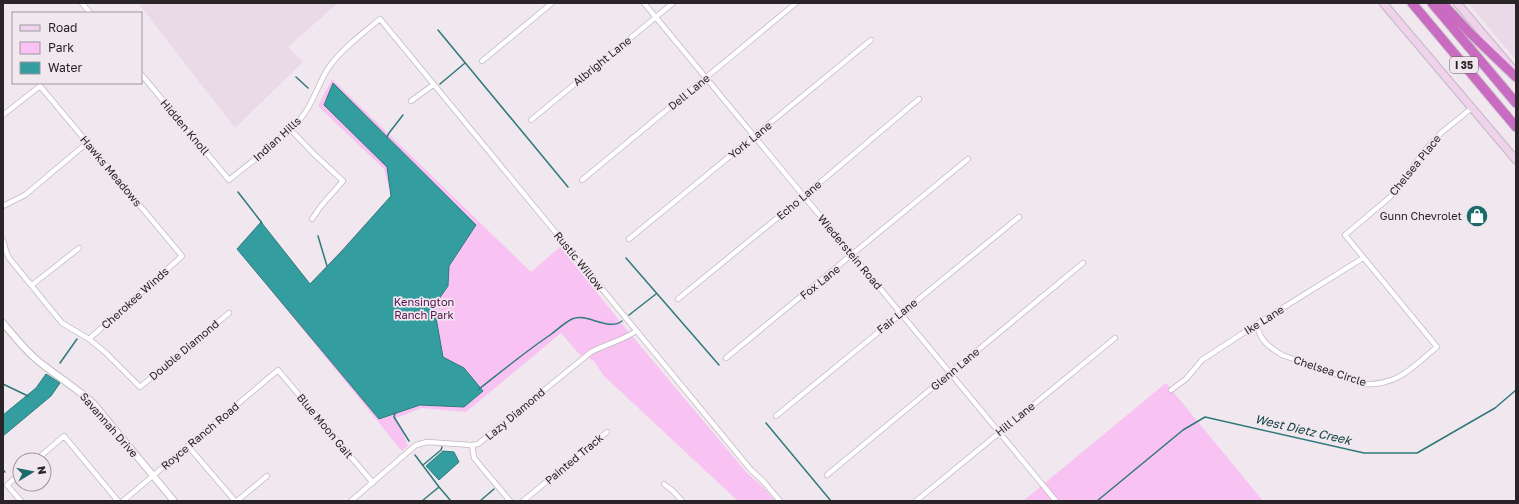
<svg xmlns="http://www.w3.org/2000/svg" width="1519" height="504" font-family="'Golos Text',sans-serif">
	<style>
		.built { fill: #eadae8 }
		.green { fill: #f8c2f2 }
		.water { fill: #349d9f; stroke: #30797b }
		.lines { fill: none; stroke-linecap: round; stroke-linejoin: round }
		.stream { stroke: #30797b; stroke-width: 1.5 }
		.minor-casing { stroke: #c2b9c1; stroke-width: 6 }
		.tertiary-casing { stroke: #c2b9c1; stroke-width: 8 }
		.secondary-casing { stroke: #c2b9c1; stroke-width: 9 }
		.motorway-casing { stroke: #cbcacb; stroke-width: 11 }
		.minor { stroke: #fff; stroke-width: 4.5 }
		.tertiary { stroke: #fff; stroke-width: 6 }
		.secondary { stroke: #efd3ec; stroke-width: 7 }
		.motorway { stroke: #c96bc1; stroke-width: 9 }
		.labels { text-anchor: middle; stroke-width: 3.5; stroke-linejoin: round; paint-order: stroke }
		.shield { fill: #f0e7ef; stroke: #645e63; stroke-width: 1 }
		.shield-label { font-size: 10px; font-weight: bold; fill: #282427 }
		.street-label { font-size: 11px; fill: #282427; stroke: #f0e7ef }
		.poi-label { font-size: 11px; fill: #282427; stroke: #f0e7ef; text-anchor: end }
		.park-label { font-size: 11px; fill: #541251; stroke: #f0e7ef }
		.water-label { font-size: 12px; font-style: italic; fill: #0d3d3d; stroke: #f0e7ef }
	</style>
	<rect width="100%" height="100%" fill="#f0e7ef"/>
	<!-- built -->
	<path class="built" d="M138 3H338L288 47 303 62 235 128Z
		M1468 3H1516V60Z"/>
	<!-- green -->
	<path class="green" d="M332 79 531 272 560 247 627 330 747 473 762 486 775 501H738L604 376 593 360 580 355 561 333 466 412 422 408 396 418 408 446 402 451 237 249 261 222 310 284 391 196 384 169 318 106Z
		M1166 383 1263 501H1023Z"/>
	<!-- water -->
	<path class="water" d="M333 83 476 225 449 266 448 286 434 306 443 357 464 368 483 391 464 407 420 405 379 419 237 249 261 222 310 284 341 252 391 196 387 167 324 105Z
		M46 374 60 383 51 396 3 436V415L36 388Z
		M443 451 454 452 459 462 439 480 426 466Z"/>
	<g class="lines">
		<!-- stream -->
		<path class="stream" d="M438 30 568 187
			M296 77 308 88
			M440 84 465 63
			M387 137 389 133 403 115
			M238 192 262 223
			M318 236 327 266
			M626 258 719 365
			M629 315 656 294
			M60 363 77 339
			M3 384 28 396
			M479 389C502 371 525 352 550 335 557 330 564 323 572 319 587 312 608 332 622 321
			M395 413 394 417 409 441
			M766 423 831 501
			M415 455 439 487 422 501
			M423 465 441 450 442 447
			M3 470 5 472
			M439 487 451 501
			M480 501 494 489
			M1097 501 1183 430 1205 417 1364 453H1417L1495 408 1516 390"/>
		<!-- minor casing -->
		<g class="minor-casing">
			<path id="minor" d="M82 3 90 13
				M644 3 1056 501
				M482 61 552 3
				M141 74 229 180C253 160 280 142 301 118 314 103 318 83 329 67 343 48 362 34 380 19L751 470 763 481 780 501
				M411 101 433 85
				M3 115 40 86 182 256 89 339
				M531 120 673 3
				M290 129 315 155 343 181 321 206 312 219
				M582 180 796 3
				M3 206 25 195 87 143
				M629 239 871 40
				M3 240 6 251 9 258 62 323 89 339 106 353 140 387 229 313
				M32 285 79 248
				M678 299 804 196 919 99
				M1257 324C1259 340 1269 347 1282 355L1364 384C1398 386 1412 367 1437 347L1345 235 1389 198 1397 190 1424 151 1441 133 1473 107
				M726 358 968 159
				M1171 390 1186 379 1202 360 1257 324 1363 258
				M776 416 1019 217
				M472 445 474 458 510 501
				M188 446 235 501
				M36 460 64 436 118 501
				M20 474 7 485 21 501
				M827 475 1083 263
				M664 484 673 491 682 501
				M123 501 278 370 373 483
				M237 501 267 476
				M351 501 416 445 427 442 472 445 478 444 591 352C606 344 622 341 636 331
				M523 501 607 432
				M916 501 1115 338"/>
		</g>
		<!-- tertiary casing -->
		<g class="tertiary-casing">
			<path id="tertiary" d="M3 323C14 336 24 349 37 360 55 375 75 387 93 403L174 501"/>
		</g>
		<!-- secondary casing -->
		<g class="secondary-casing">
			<path id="secondary" d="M1383 3 1516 160
				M1457 3 1512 68"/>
		</g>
		<!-- motorway casing -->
		<g class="motorway-casing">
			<path id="motorway" d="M1412 3 1516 127
				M1432 3 1516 103
				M1442 3 1470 33 1516 77"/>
		</g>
		<!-- minor -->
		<use href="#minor" class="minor"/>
		<!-- tertiary -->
		<use href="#tertiary" class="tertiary"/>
		<!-- secondary -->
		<use href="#secondary" class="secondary"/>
		<!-- motorway -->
		<use href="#motorway" class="motorway"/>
	</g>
	<!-- icons -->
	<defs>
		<g id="shop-disc" transform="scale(1.15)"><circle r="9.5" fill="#1d6a6b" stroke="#f0e7ef"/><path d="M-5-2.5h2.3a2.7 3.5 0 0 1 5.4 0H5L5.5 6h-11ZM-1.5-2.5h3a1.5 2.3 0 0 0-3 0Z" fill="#fff"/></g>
	</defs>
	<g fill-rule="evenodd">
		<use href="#shop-disc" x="1477" y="216"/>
	</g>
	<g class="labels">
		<!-- shield labels -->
		<rect class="shield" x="1450" y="57" width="28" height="16" rx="3"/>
		<g class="shield-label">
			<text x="1464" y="69">I 35</text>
		</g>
		<!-- street labels -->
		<g class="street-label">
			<text transform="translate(602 61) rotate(-39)" y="4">Albright Lane</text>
			<text transform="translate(689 92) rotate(-39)" y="4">Dell Lane</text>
			<text transform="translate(185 127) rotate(50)" y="4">Hidden Knoll</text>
			<text transform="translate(277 139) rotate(-42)" y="4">Indian Hills</text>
			<text transform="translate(750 140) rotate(-39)" y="4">York Lane</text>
			<text transform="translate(1415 165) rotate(-51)" y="4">Chelsea Place</text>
			<text transform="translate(111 171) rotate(50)" y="4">Hawks Meadows</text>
			<text transform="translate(799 200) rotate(-40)" y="4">Echo Lane</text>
			<text transform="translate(850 252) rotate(50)" y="4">Wiederstein Road</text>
			<text transform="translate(579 261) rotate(51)" y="4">Rustic Willow</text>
			<text transform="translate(820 282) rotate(-39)" y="4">Fox Lane</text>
			<text transform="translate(135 298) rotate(-42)" y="4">Cherokee Winds</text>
			<text transform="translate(897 316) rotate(-39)" y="4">Fair Lane</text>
			<text transform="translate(1264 320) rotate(-32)" y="4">Ike Lane</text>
			<text transform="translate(184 350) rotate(-40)" y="4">Double Diamond</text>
			<text transform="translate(955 369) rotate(-40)" y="4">Glenn Lane</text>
			<text transform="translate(1330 371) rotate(18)" y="4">Chelsea Circle</text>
			<text transform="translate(515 414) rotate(-40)" y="4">Lazy Diamond</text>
			<text transform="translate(1015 419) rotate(-39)" y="4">Hill Lane</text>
			<text transform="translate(109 425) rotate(49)" y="4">Savannah Drive</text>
			<text transform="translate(325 426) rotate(50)" y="4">Blue Moon Gait</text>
			<text transform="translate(200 436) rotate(-40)" y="4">Royce Ranch Road</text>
			<text transform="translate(574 459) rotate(-40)" y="4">Painted Track</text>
		</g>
		<!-- poi labels -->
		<g class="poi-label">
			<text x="1462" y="220">Gunn Chevrolet</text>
		</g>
		<!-- park labels -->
		<g class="park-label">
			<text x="424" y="306">Kensington<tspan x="424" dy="13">Ranch Park</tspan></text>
		</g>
		<!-- water labels -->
		<g class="water-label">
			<text transform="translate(1303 430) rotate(13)" y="4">West Dietz Creek</text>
		</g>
	</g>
	<!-- border -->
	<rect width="1519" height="504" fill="none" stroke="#282427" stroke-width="8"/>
	<!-- legend -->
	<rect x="12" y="12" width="130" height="72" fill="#f0e7ef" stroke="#a0999f"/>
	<rect x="20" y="25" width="20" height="6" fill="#efd3ec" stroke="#a0999f"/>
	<text x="48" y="32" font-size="12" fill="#282427">Road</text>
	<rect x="20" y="42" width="20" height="12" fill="#f8c2f2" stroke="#a0999f"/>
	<text x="48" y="52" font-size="12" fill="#282427">Park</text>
	<rect x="20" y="62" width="20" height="12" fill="#349d9f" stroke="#a0999f"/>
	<text x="48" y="72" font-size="12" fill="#282427">Water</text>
	<!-- north arrow -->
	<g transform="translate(32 472) rotate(80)"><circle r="19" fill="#f0e7ef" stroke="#a0999f"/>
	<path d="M0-3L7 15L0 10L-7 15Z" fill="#1d6a6b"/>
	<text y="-6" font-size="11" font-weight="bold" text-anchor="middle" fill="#282427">N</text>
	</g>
</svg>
